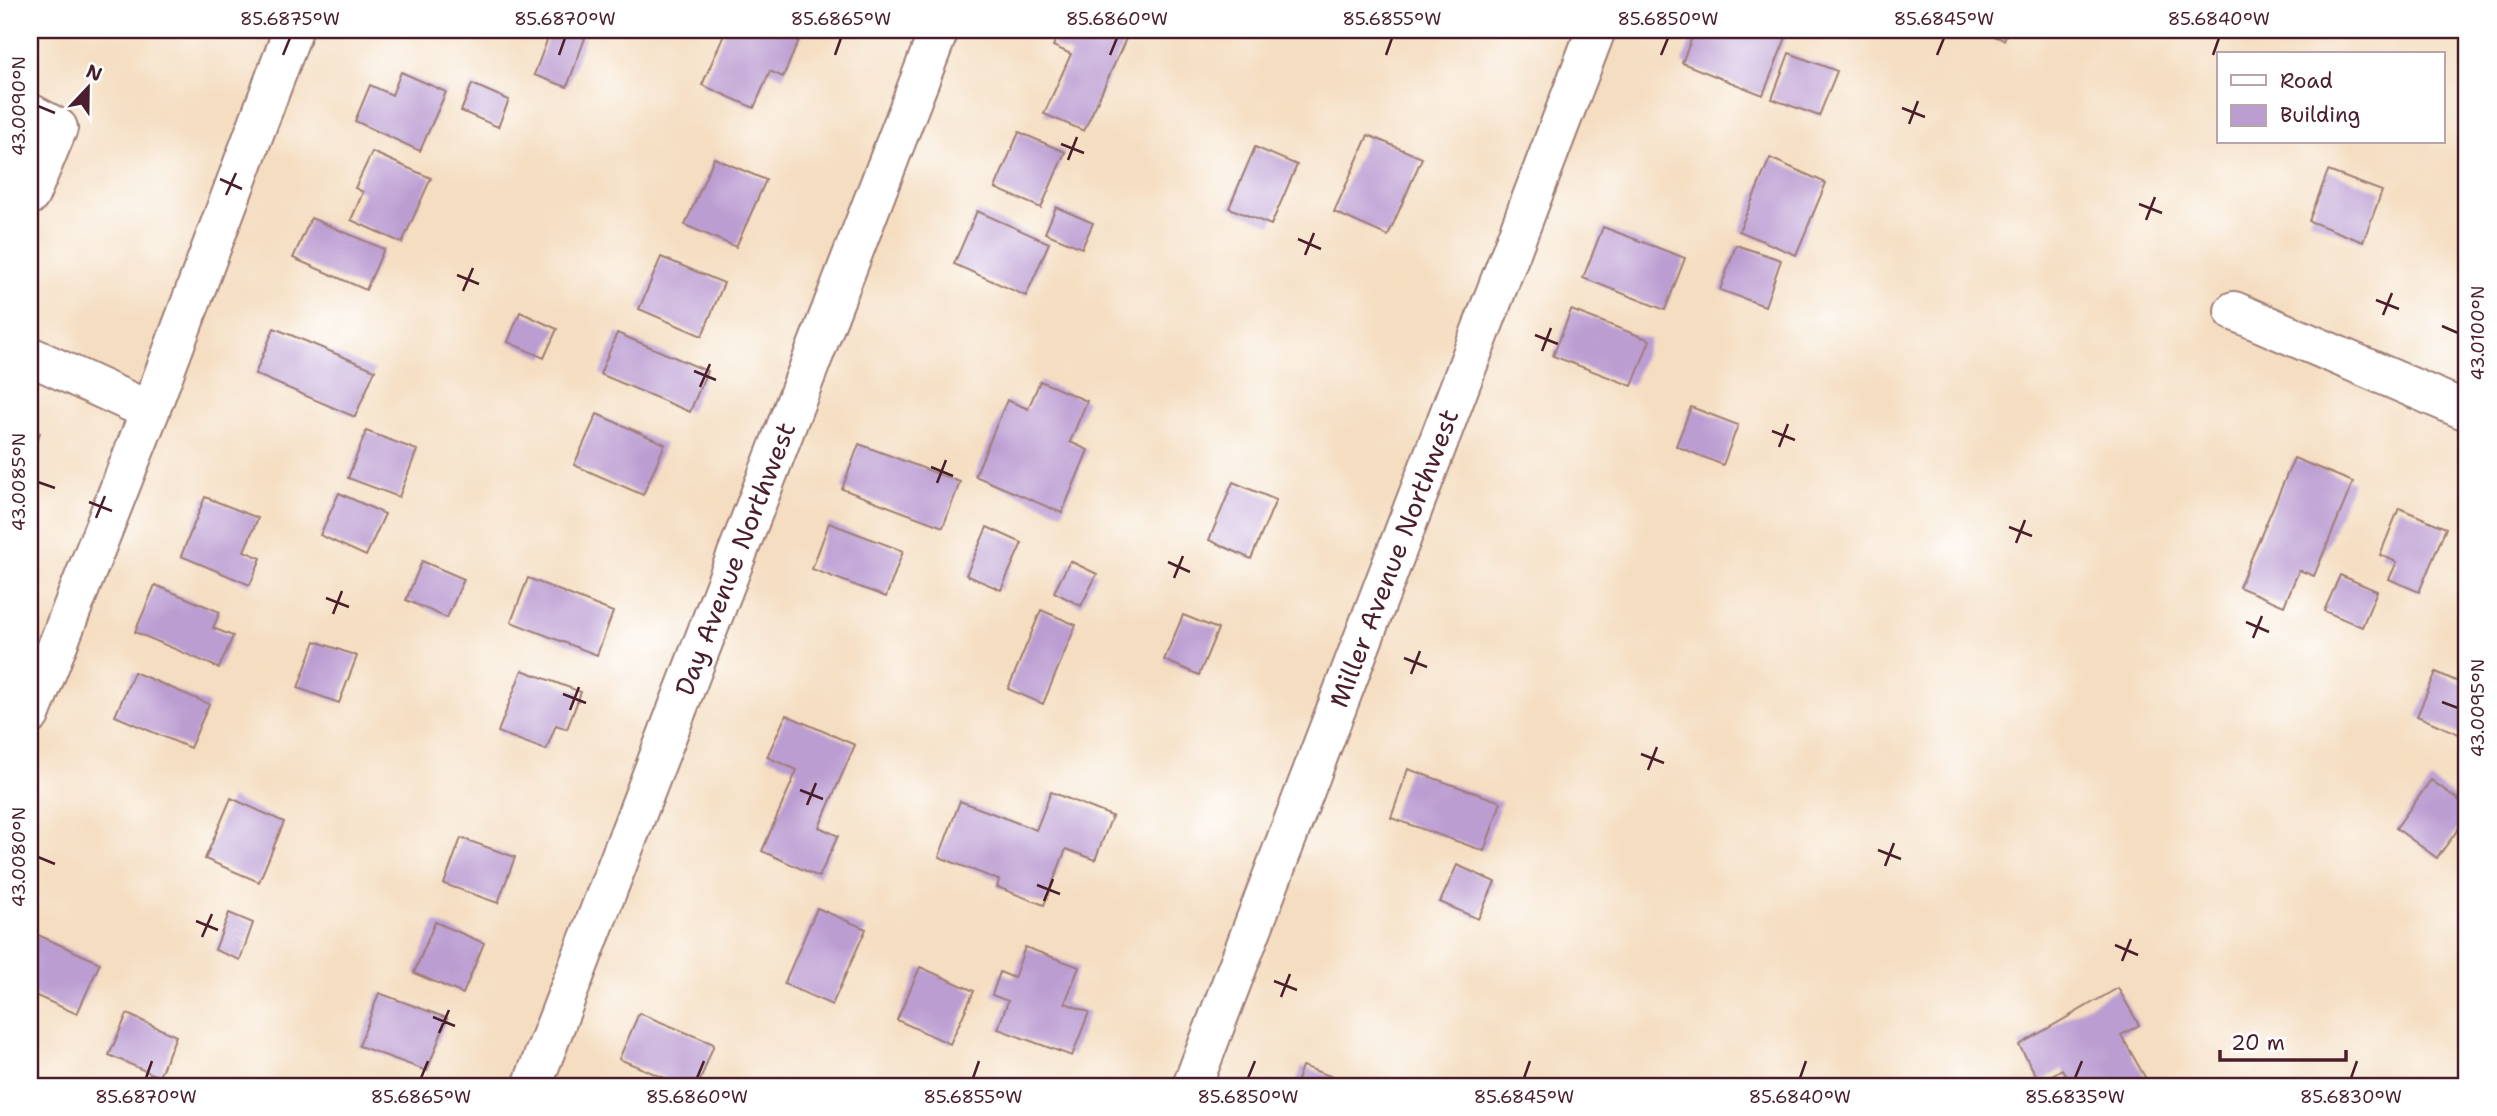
<svg xmlns="http://www.w3.org/2000/svg" width="2497" height="1116" font-family="'Shantell Sans',sans-serif">
	<style>
		.building { fill: #bc9dd2 }
		.lines { fill: none; stroke-linecap: round; stroke-linejoin: round }
		.minor-casing { stroke: #9f7e76; stroke-width: 42 }
		.minor { stroke: #fff; stroke-width: 38 }
		.ticks { fill: none; stroke: #4a1f2b; stroke-width: 2.5 }
		.labels { text-anchor: middle; stroke-width: 5; stroke-linejoin: round; paint-order: stroke }
		.street-label { font-size: 26px; fill: #4a1f2b; stroke: #fff }
		.neatline { fill: none; stroke: #4a1f2b; stroke-width: 2.5 }
		.ticks-label { font-size: 18px; text-anchor: middle; fill: #4a1f2b }
	</style>
	<rect width="100%" height="100%" fill="#fff"/>
	<filter id="ink" filterUnits="userSpaceOnUse"><feTurbulence type="fractalNoise" baseFrequency=".0143" numOctaves="2"/><feDisplacementMap in="SourceGraphic" scale="14" xChannelSelector="R" yChannelSelector="G"/><feConvolveMatrix kernelMatrix="1 2 1 2 8 2 1 2 1" color-interpolation-filters="sRGB"/></filter>
	<filter id="wash" filterUnits="userSpaceOnUse"><feTurbulence type="fractalNoise" baseFrequency=".00686" numOctaves="4" result="noise"/><feDisplacementMap in="SourceGraphic" scale="28" xChannelSelector="R" yChannelSelector="G"/><feGaussianBlur stdDeviation="1.57" result="paint"/><feColorMatrix in="noise" values="0 0 0 0 0 0 0 0 0 0 0 0 0 0 0 0 0 1.4 0 .05"/><feComposite in="paint" operator="in"/></filter>
	<g filter="url(#wash)">
		<rect width="100%" height="100%" fill="#f4ddc0"/>
		<g id="blocks">
			<!-- building -->
			<path class="building" d="M551 30H564L585 38 567 87 534 75Z
				M726 30 803 31 783 77 770 71 754 108 702 85Z
				M1060 30H1130L1084 131 1044 114 1071 54 1053 46Z
				M1695 30H1789L1763 95 1682 63Z
				M1979 30H2008L2004 40Z
				M1789 53 1837 71 1819 116 1772 99Z
				M401 72 446 92 420 151 355 121 370 85 392 95Z
				M472 84 509 100 498 127 461 111Z
				M1019 132 1065 152 1041 208 995 188Z
				M1368 135 1422 158 1388 236 1334 212Z
				M1255 147 1297 165 1271 225 1229 208Z
				M372 152 431 178 402 243 351 220 363 192 355 188Z
				M714 158 766 180 736 247 685 225Z
				M1770 158 1826 183 1796 255 1739 231Z
				M2328 171 2382 191 2363 242 2309 221Z
				M1056 207 1093 223 1082 248 1045 233Z
				M977 211 1049 243 1026 296 954 264Z
				M311 218 384 249 366 290 293 258Z
				M1603 227 1685 258 1665 310 1583 278Z
				M1736 245 1781 260 1765 306 1720 290Z
				M661 257 724 283 702 336 639 309Z
				M1571 310 1650 340 1632 386 1553 356Z
				M520 312 557 329 544 358 508 342Z
				M274 328 375 370 355 417 255 374Z
				M617 333 707 371 690 412 600 374Z
				M1040 381 1087 401 1070 442 1088 450 1062 513 975 476 1007 400 1028 409Z
				M1691 407 1738 425 1723 465 1676 446Z
				M597 414 665 444 643 495 574 465Z
				M30 429 40 433 30 457Z
				M366 431 417 450 399 497 348 478Z
				M859 444 960 482 943 527 842 489Z
				M2294 458 2353 482 2314 576 2299 570 2284 606 2239 587Z
				M1233 482 1276 500 1251 559 1209 540Z
				M339 493 385 514 366 556 320 535Z
				M205 497 258 518 244 551 261 558 250 585 181 556Z
				M2399 508 2446 528 2419 592 2389 579 2397 562 2380 555Z
				M829 523 903 551 886 597 812 569Z
				M987 527 1022 543 1001 590 966 575Z
				M422 561 464 579 447 618 406 600Z
				M1070 561 1097 574 1081 606 1054 592Z
				M2340 575 2377 591 2362 627 2324 611Z
				M528 578 613 612 597 655 511 622Z
				M155 585 220 612 213 628 233 636 219 668 135 632Z
				M1041 610 1076 625 1043 704 1008 689Z
				M1183 615 1218 629 1199 675 1164 660Z
				M315 641 357 656 339 703 298 688Z
				M522 670 581 692 567 729 556 725 546 750 498 732Z
				M134 672 209 704 190 748 115 716Z
				M2436 672 2467 686V726L2463 736 2417 716Z
				M786 715 855 745 819 827 838 836 819 877 762 851 797 770 767 757Z
				M1408 769 1501 802 1484 851 1391 818Z
				M2431 780 2467 806V817L2437 858 2396 828Z
				M1051 792 1112 816 1095 860 1066 849 1044 905 997 887 999 880 939 857 960 801 1036 830Z
				M231 798 284 822 259 882 205 859Z
				M461 838 515 857 498 903 444 884Z
				M1457 865 1495 882 1478 919 1440 902Z
				M817 908 866 929 832 1005 784 984Z
				M229 913 253 923 240 960 215 950Z
				M435 922 484 943 463 994 414 973Z
				M36 934 100 963 77 1014 30 993V948Z
				M1025 947 1079 967 1065 1003 1089 1012 1072 1056 998 1029 1008 1001 992 995 1000 972 1014 978Z
				M920 967 974 991 950 1044 897 1020Z
				M2118 988 2139 1025 2121 1035 2150 1086H2072L2062 1069 2040 1082 2019 1045Z
				M379 993 447 1018 427 1071 359 1046Z
				M639 1013 714 1044 698 1086H684L619 1059Z
				M127 1014 176 1036 159 1077 109 1055Z
				M1302 1066 1358 1086H1295Z"/>
		</g>
	</g>
	<g filter="url(#ink)">
		<use href="#blocks" fill-opacity="0" stroke="#9f7e76" stroke-width="2"/>
		<g class="lines">
			<!-- minor casing -->
			<g class="minor-casing">
				<g id="minor">
					<path d="M30 113 58 128 30 195"/>
					<path d="M2234 311 2467 411"/>
					<path d="M30 356 150 411"/>
					<path d="M30 715 150 411 293 30"/>
					<path id="s1" d="M532 1086 939 30"/>
					<path id="s2" d="M1192 1086 1596 30"/>
				</g>
			</g>
			<!-- minor -->
			<use href="#minor" class="minor"/>
		</g>
	</g>
	<!-- ticks -->
	<path class="ticks" d="M283 55 290 38M559 55 565 38M835 55 841 38M1110 55 1117 38M1386 55 1392 38M1661 55 1668 38M1937 55 1944 38M2213 55 2219 38M38 106 55 113M1902 108 1925 117M1909 124 1918 101M1061 144 1084 153M1068 160 1077 137M220 179 242 189M226 195 236 173M2139 204 2162 213M2146 220 2155 197M1298 239 1321 249M1305 255 1314 233M457 275 479 284M463 291 473 268M2376 300 2399 309M2383 315 2392 293M2442 326 2458 333M1535 335 1558 344M1542 351 1551 328M694 371 716 380M700 387 710 364M1772 431 1795 440M1779 447 1788 424M931 467 953 476M38 482 55 488M937 483 946 460M89 502 112 511M96 518 105 496M2009 527 2032 536M2016 543 2025 520M1168 562 1190 572M1174 578 1183 556M326 598 349 607M333 614 342 591M2246 622 2269 632M2253 638 2262 616M1404 658 1427 667M1411 674 1420 651M563 694 586 703M2442 702 2458 708M570 710 579 687M1641 754 1664 763M1648 770 1657 747M800 790 823 799M807 805 816 783M1878 850 1901 859M38 857 55 864M1885 866 1894 843M1037 885 1060 894M1044 901 1053 879M196 921 218 930M202 937 212 914M2115 945 2138 955M2122 961 2131 939M1274 981 1297 990M1281 997 1290 974M433 1017 455 1026M439 1033 449 1010M146 1078 152 1061M421 1078 428 1061M697 1078 704 1061M973 1078 979 1061M1248 1078 1255 1061M1524 1078 1530 1061M1800 1078 1806 1061M2075 1078 2082 1061M2351 1078 2357 1061"/>
	<g class="labels">
		<!-- street labels -->
		<g class="street-label">
			<text dy="9" stroke="none"><textPath href="#s1" startOffset="565">Day Avenue Northwest</textPath></text>
			<text dy="9" stroke="none"><textPath href="#s2" startOffset="565">Miller Avenue Northwest</textPath></text>
		</g>
	</g>
	<!-- margin -->
	<rect width="2497" height="1116" fill="none" stroke="#fff" stroke-width="77"/>
	<!-- legend -->
	<rect x="2217" y="52" width="228" height="91" fill="#ffffff" stroke="#b7a5aa" stroke-width="2"/>
	<rect x="2231" y="75" width="35" height="10" fill="#ffffff" stroke="#b7a5aa" stroke-width="2"/>
	<text x="2280" y="88" font-size="21" fill="#4a1f2b">Road</text>
	<rect x="2231" y="105" width="35" height="21" fill="#bc9dd2" stroke="#b7a5aa" stroke-width="2"/>
	<text x="2280" y="122" font-size="21" fill="#4a1f2b">Building</text>
	<!-- north arrow -->
	<g transform="translate(88 88) rotate(22)" stroke="#ffffff" stroke-width="5" paint-order="stroke">
	<path d="M0-5L12 26L0 18L-12 26Z" fill="#4a1f2b"/>
	<text y="-10" font-size="19" font-weight="bold" text-anchor="middle" fill="#4a1f2b">N</text>
	</g>
	<!-- scale -->
	<path d="M2220 1050v10h126v-10" fill="none" stroke="#4a1f2b" stroke-width="3.5"/>
	<text x="2231" y="1050" font-size="21" fill="#4a1f2b" stroke="#ffffff" stroke-width="5" paint-order="stroke">20 m</text>
	<rect x="38" y="38" width="2420" height="1040" class="neatline"/>
	<g class="ticks-label">
		<text x="290" y="25">85.6875°W</text>
		<text x="565" y="25">85.6870°W</text>
		<text x="841" y="25">85.6865°W</text>
		<text x="1117" y="25">85.6860°W</text>
		<text x="1392" y="25">85.6855°W</text>
		<text x="1668" y="25">85.6850°W</text>
		<text x="1944" y="25">85.6845°W</text>
		<text x="2219" y="25">85.6840°W</text>
		<text transform="translate(19 106) rotate(-90)" y="6">43.0090°N</text>
		<text transform="translate(2478 333) rotate(-90)" y="6">43.0100°N</text>
		<text transform="translate(19 482) rotate(-90)" y="6">43.0085°N</text>
		<text transform="translate(2478 708) rotate(-90)" y="6">43.0095°N</text>
		<text transform="translate(19 857) rotate(-90)" y="6">43.0080°N</text>
		<text x="146" y="1103">85.6870°W</text>
		<text x="421" y="1103">85.6865°W</text>
		<text x="697" y="1103">85.6860°W</text>
		<text x="973" y="1103">85.6855°W</text>
		<text x="1248" y="1103">85.6850°W</text>
		<text x="1524" y="1103">85.6845°W</text>
		<text x="1800" y="1103">85.6840°W</text>
		<text x="2075" y="1103">85.6835°W</text>
		<text x="2351" y="1103">85.6830°W</text>
	</g>
</svg>
